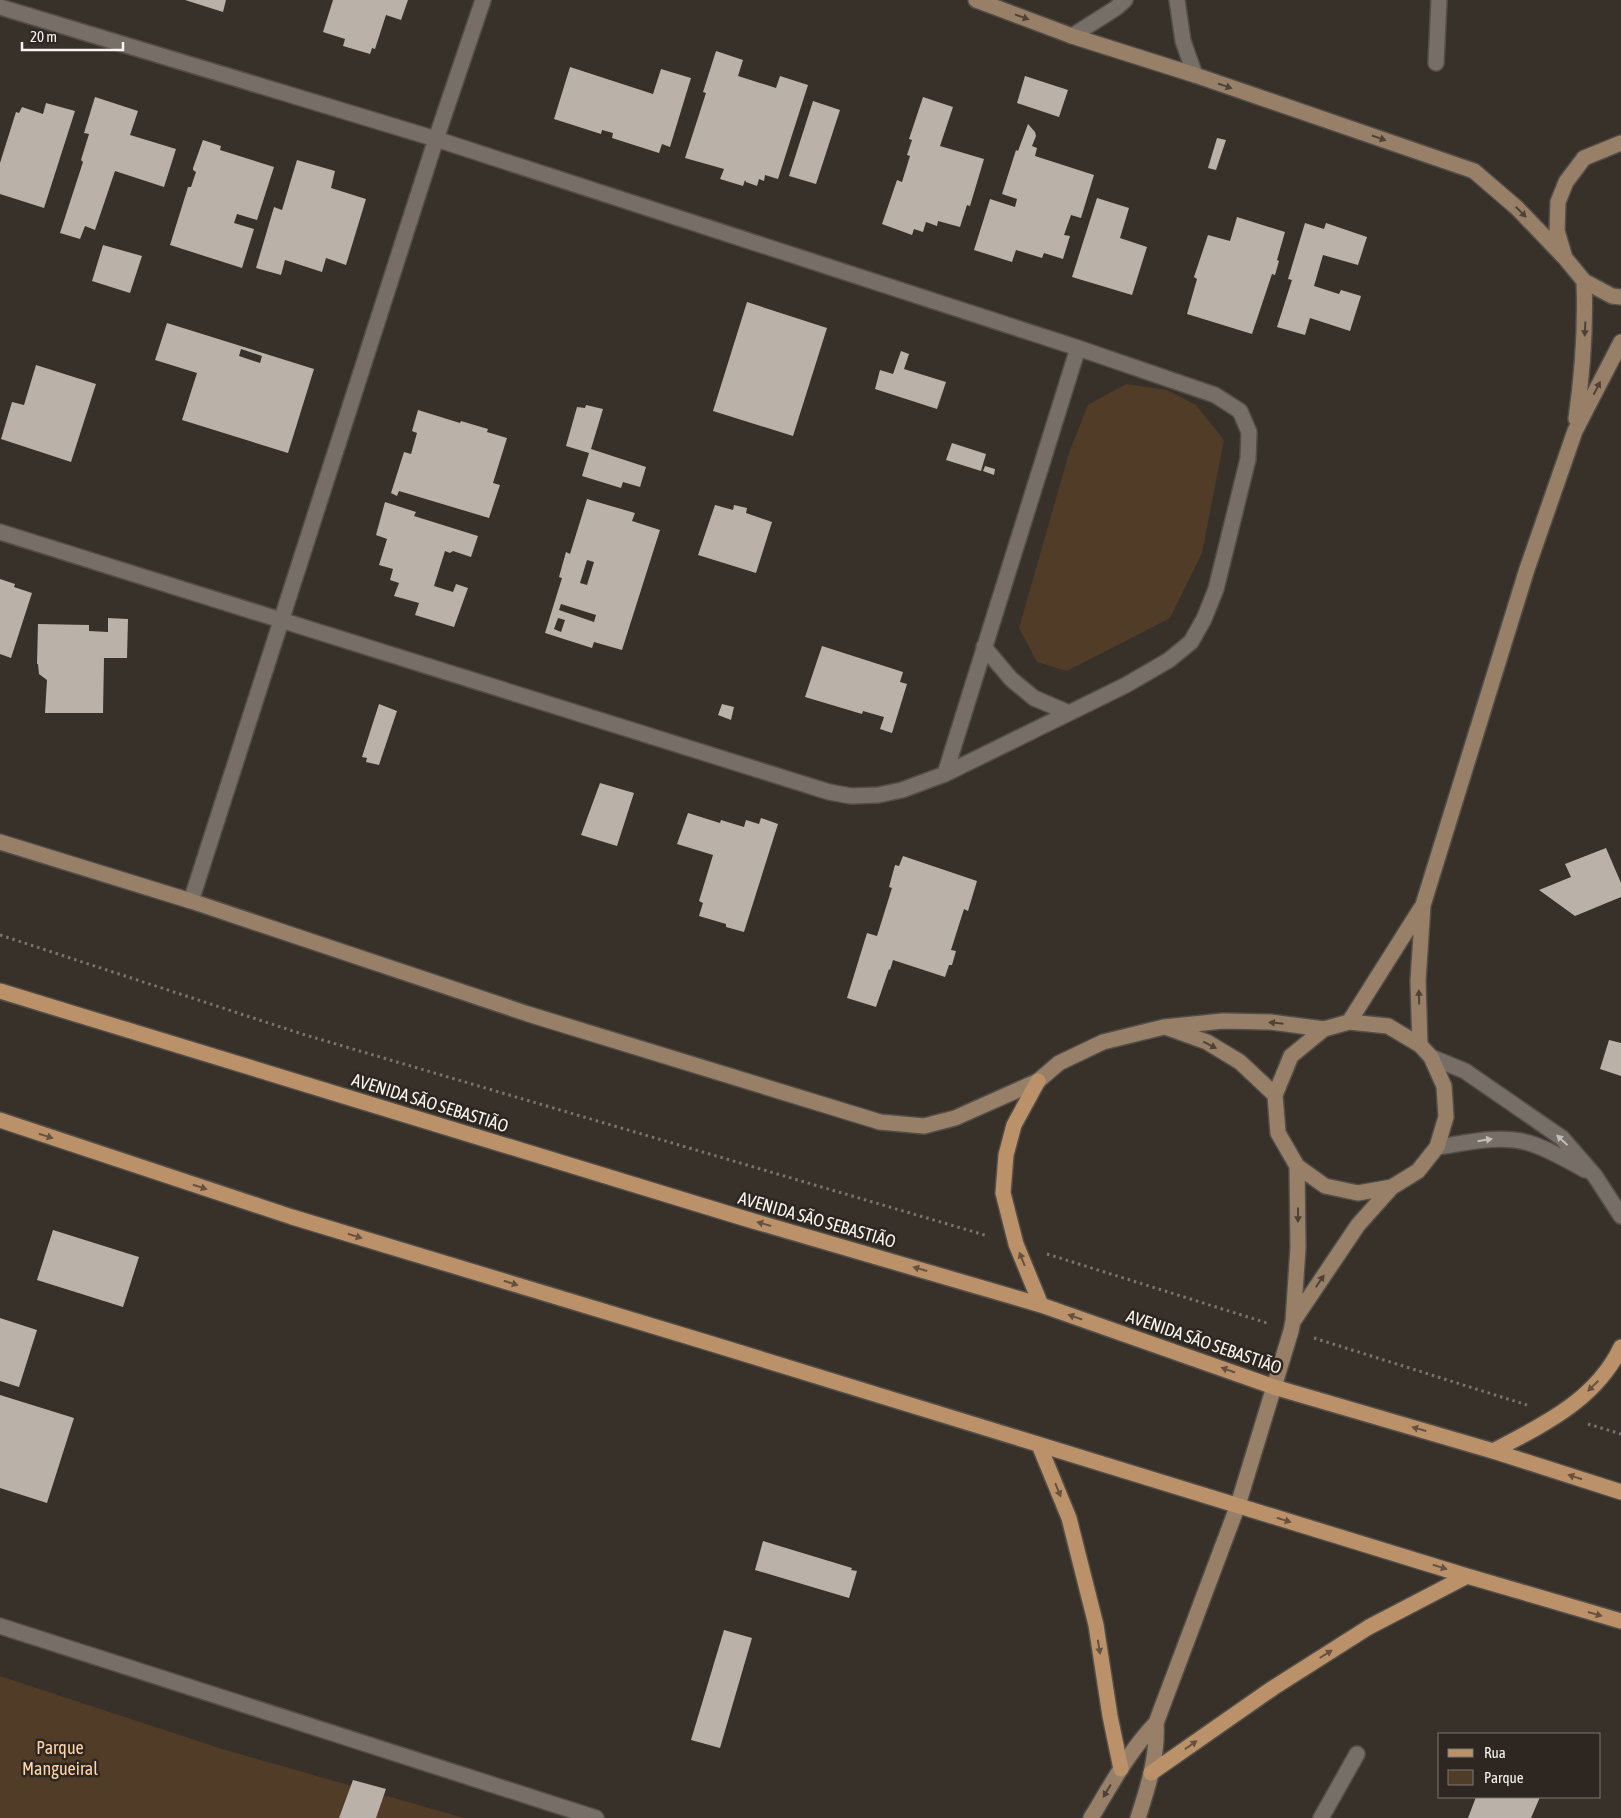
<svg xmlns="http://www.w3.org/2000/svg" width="1621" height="1818" font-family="'Asap Condensed',sans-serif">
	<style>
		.green { fill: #513c27 }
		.building { fill: #bab2a9; fill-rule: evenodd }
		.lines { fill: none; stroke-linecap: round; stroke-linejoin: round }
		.lane-casing { stroke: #534e48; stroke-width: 18 }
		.street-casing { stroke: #534e48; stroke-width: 18 }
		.secondary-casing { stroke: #534e48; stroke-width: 18 }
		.primary-casing { stroke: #534e48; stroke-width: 18 }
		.path { stroke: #7a746e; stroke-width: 3; stroke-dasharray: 2.5 4; stroke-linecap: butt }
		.lane { stroke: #766e67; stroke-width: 15 }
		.street { stroke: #766e67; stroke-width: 15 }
		.secondary { stroke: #988068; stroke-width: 15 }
		.primary { stroke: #ba9169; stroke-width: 15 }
		.oneway { fill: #4e4236 }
		.oneway2 { fill: #66513e }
		.oneway3 { fill: #c4beb9 }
		.labels { text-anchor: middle; stroke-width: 5; stroke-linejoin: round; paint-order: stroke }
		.street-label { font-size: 18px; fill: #f8f4ef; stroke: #2e2721 }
		.park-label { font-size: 18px; fill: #fed4ab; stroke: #2e2721 }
	</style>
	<rect width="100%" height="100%" fill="#38312a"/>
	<!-- green -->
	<path class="green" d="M1126 384 1167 390 1196 405 1224 440 1202 553 1170 618 1067 671 1037 662 1019 628 1069 453 1088 405Z
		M0 1676 222 1749 464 1818H0Z"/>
	<!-- building -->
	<path class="building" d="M185 0H226L223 12Z
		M333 0H408L401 20 386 15 375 49 372 48 370 54 343 46 345 39 323 32Z
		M716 51 743 60 738 76 776 88 780 76 808 85 778 179 765 175 764 181 759 179 757 186 746 182 745 180 743 186 720 179 724 169 685 158 706 93 703 92Z
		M570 67 653 94 661 69 691 78 670 147 662 144 659 153 612 138 613 133 602 130 601 134 554 119Z
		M1025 76 1068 90 1059 117 1017 103Z
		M95 97 138 111 130 135 176 149 164 187 115 171 95 230 85 226 80 239 60 233 83 162 81 160 89 134 84 133Z
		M923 97 953 107 940 146 984 159 970 206 967 205 960 227 938 221 937 226 926 222 923 232 914 229 912 235 882 224 897 180 902 182 910 156 907 155 912 140 909 139Z
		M813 101 840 110 816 184 789 176Z
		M46 103 75 111 44 208 0 194V163L16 112 19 113 22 107 43 114Z
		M1028 124 1035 132 1036 136 1032 146 1037 148 1035 156 1094 175 1081 218 1071 215 1064 235 1070 236 1063 259 1044 253 1042 258 1016 250 1012 262 974 250 990 199 1015 207 1017 199 1002 194 1016 150 1018 151Z
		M1217 138 1226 140 1216 170 1208 168Z
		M203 140 221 146 220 150 274 167 257 220 237 214 234 223 254 229 242 268 170 245 188 187H191L196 172 193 170V168Z
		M297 160 335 171 331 188 366 199 346 265 326 258 322 272 285 260 281 275 256 268 274 207 282 210Z
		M1097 198 1129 208 1120 238 1147 247 1132 295 1072 277Z
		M1237 217 1285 232 1277 260 1279 261 1275 275 1272 274 1252 334 1187 314 1197 279 1194 277 1208 235 1230 241Z
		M1305 223 1324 229 1326 223 1367 237 1358 265 1323 255 1314 286 1339 294 1341 290 1361 296 1350 331 1310 318 1305 335 1277 327 1292 280 1288 279Z
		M103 245 142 256 130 293 92 281Z
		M747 302 827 328 793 436 713 411Z
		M167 323 314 369 288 453 182 420 197 373 155 360ZM241 349 262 356 260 363 239 356Z
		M901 351 909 354 904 369 946 382 937 409 875 389 880 370 893 374Z
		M36 365 96 384 71 462 1 439 12 402 24 405Z
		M586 405 603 409 591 449 646 467 640 487 623 482 621 488 582 476 589 453 566 446 577 407 585 408Z
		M418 410 460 423 461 421 488 429 487 432 507 438 493 483 500 485 489 518 399 491 397 496 391 493 404 452 411 454 417 433 412 431Z
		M952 443 986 454 981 471 946 460Z
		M985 466 995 469 994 475 983 471Z
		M587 499 635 513 632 521 660 530 622 650 594 642 592 648 545 633 562 578 559 577 566 552 570 554ZM587 560 594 562 587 585 580 583ZM561 604 596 615 594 622 559 610ZM558 618 565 620 561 632 554 629Z
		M385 502 416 512 414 516 478 536 471 557 453 551 450 553 445 551 434 586 453 592 456 584 468 588 454 627 415 615 419 603 394 596 399 583 390 580 393 569 379 565 387 539 376 535Z
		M715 505 733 510 734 505 747 508 746 513 772 522 756 573 698 555Z
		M0 579 15 584 14 587 32 593 11 658 0 654Z
		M108 618 128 619 127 658H104L103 713H45L47 680 39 674 38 664H37L38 624 89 625V631L108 632Z
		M822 646 903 672 900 682 907 684 892 733 880 729 884 717 863 711 862 714 805 697Z
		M379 704 397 711 379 765 366 762 367 758 362 757Z
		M722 704 734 707 731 720 718 715Z
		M600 783 634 793 617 846 581 835Z
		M688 813 720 823 721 820 744 827 746 820 759 824 761 818 778 824 744 932 726 927V924L699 916 703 903 699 901 713 855 677 844Z
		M1606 848 1621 883V897L1575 916 1539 890 1571 877 1565 864Z
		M903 856 977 881 968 911 964 909 951 950 956 951 952 965H949L945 977 893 960 890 970 889 969 876 1007 847 998 867 933 877 936 892 888 889 887 895 865 899 866Z
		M1609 1040 1621 1043V1076L1600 1069Z
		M53 1230 139 1257 123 1307 37 1280Z
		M0 1318 37 1330 19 1387 0 1381Z
		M0 1395 74 1418 47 1503 0 1488Z
		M763 1541 852 1568 851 1570 857 1571 849 1598 755 1570Z
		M724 1630 752 1638 720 1748 691 1740Z
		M353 1780 386 1789 376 1818H339Z
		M1476 1797H1540L1531 1818H1468Z"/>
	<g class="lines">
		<!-- lane casing -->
		<g class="lane-casing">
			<path id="lane" d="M1436 63 1439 0
				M1321 1818 1357 1754"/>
		</g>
		<!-- street casing -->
		<g class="street-casing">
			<path id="street" d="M1177 0 1183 41 1195 75
				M0 7 436 139 1078 348 1215 395 1240 411 1249 432 1248 459 1216 589 1204 619 1191 642 1169 660 1126 685 945 774 902 790 878 795 851 796 829 792 0 532
				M1072 36 1116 8 1125 0
				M984 647 1011 679 1034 698 1069 713
				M945 774 1078 348
				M191 901 436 139 483 0
				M1431 1057 1465 1071 1562 1138 1595 1176 1621 1216
				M1437 1147C1466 1143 1501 1134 1529 1143 1549 1149 1567 1160 1585 1170
				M0 1626 596 1818"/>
		</g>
		<!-- secondary casing -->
		<g class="secondary-casing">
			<path id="secondary" d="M976 0 1072 36 1195 75 1474 171 1517 208 1565 258
				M1621 143 1584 158 1566 182 1558 202 1557 231 1565 258 1584 281 1612 296 1621 297
				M1576 419C1583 370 1586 330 1584 281
				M0 842 191 901 528 1014 880 1122 924 1126 955 1118 1038 1081 1059 1063 1103 1042 1164 1027 1223 1021 1270 1022 1324 1029
				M1349 1022 1388 1026 1420 1045 1431 1057 1444 1086 1446 1117 1437 1147 1418 1171 1392 1187 1358 1193 1325 1186 1297 1166 1278 1133 1275 1095 1291 1056 1324 1029 1349 1022 1421 908
				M1168 1028 1207 1042 1240 1062 1275 1095
				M1420 1045 1418 981 1423 905 1527 569 1575 431 1621 342
				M1294 1320 1358 1225 1392 1187
				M1091 1818C1111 1785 1129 1751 1156 1723L1238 1505 1291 1331 1293 1321 1298 1248 1297 1166
				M1138 1818C1148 1787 1158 1756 1156 1723"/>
		</g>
		<!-- primary casing -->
		<g class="primary-casing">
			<path id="primary" d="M0 991 743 1218 1041 1305 1274 1387 1493 1451 1621 1492
				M1038 1081 1014 1125 1006 1155 1003 1193 1016 1244 1041 1305
				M0 1120 292 1217 709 1343 1467 1576 1621 1621
				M1039 1445 1069 1518 1096 1625 1110 1716 1121 1769
				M1493 1451C1543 1425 1596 1400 1621 1347
				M1151 1773 1273 1688 1369 1627 1467 1576"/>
		</g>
		<!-- path -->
		<path class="path" d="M0 935 302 1034 988 1236
			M1047 1254 1267 1323
			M1314 1338 1527 1405
			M1588 1424 1621 1434"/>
		<!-- lane -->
		<use href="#lane" class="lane"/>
		<!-- street -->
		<use href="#street" class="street"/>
		<!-- secondary -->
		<use href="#secondary" class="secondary"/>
		<!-- primary -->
		<use href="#primary" class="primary"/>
	</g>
	<!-- one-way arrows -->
	<defs><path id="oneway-solid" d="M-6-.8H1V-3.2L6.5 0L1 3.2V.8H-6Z" transform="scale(1.25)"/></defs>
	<g class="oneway">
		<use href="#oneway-solid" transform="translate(1022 17) rotate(20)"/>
		<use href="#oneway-solid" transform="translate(1225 86) rotate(19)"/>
		<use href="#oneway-solid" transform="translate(1379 138) rotate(19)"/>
		<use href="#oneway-solid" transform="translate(1521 212) rotate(45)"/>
		<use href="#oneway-solid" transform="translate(1585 329) rotate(93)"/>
		<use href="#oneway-solid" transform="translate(1597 388) rotate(-63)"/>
		<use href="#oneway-solid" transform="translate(1419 997) rotate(-92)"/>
		<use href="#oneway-solid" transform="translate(1276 1023) rotate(-174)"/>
		<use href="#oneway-solid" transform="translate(1210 1045) rotate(27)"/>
		<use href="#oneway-solid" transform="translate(1298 1215) rotate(90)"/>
		<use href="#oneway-solid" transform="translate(1320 1281) rotate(-56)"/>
		<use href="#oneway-solid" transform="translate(1107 1791) rotate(121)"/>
	</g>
	<g class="oneway2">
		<use href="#oneway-solid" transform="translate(46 1136) rotate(18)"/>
		<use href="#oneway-solid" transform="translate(200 1187) rotate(18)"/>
		<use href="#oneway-solid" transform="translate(764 1224) rotate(-164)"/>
		<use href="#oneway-solid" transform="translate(355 1236) rotate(17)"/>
		<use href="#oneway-solid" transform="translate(1022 1259) rotate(-112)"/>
		<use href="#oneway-solid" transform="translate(920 1269) rotate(-164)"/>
		<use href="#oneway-solid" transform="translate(511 1283) rotate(17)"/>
		<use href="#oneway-solid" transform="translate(1075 1317) rotate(-161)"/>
		<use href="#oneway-solid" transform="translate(1228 1370) rotate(-161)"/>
		<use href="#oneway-solid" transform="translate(1593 1386) rotate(136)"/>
		<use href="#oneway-solid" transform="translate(1419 1429) rotate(-164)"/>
		<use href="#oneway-solid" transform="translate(1575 1477) rotate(-162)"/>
		<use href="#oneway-solid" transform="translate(1058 1490) rotate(68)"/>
		<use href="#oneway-solid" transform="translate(1284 1520) rotate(17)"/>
		<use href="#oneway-solid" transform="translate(1440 1567) rotate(17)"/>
		<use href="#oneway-solid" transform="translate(1595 1614) rotate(16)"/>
		<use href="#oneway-solid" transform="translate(1099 1647) rotate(81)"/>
		<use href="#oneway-solid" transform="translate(1326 1654) rotate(-32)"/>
		<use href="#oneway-solid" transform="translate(1191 1745) rotate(-35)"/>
	</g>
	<g class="oneway3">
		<use href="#oneway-solid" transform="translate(1485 1140) rotate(-9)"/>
		<use href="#oneway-solid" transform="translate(1562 1140) rotate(-137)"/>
	</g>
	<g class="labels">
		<!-- street labels -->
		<g class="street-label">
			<text transform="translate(430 1103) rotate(17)" y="6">AVENIDA SÃO SEBASTIÃO</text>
			<text transform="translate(817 1220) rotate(16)" y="6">AVENIDA SÃO SEBASTIÃO</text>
			<text transform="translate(1204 1342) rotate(19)" y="6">AVENIDA SÃO SEBASTIÃO</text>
		</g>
		<!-- park labels -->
		<g class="park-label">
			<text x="60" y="1754">Parque<tspan x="60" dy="21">Mangueiral</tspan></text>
		</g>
	</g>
	<!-- legend -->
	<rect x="1438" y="1733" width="162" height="65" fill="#2e2721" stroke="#7f7973"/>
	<rect x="1448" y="1749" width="25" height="8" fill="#ba9169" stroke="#7f7973"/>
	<text x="1484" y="1758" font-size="15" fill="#f8f4ef">Rua</text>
	<rect x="1448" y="1770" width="25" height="15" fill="#513c27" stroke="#7f7973"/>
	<text x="1484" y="1783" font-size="15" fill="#f8f4ef">Parque</text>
	<!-- scale -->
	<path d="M22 42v8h101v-8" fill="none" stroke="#f8f4ef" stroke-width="2.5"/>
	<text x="30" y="42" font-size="15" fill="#f8f4ef" stroke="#2e2721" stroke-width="4" paint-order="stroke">20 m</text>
</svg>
